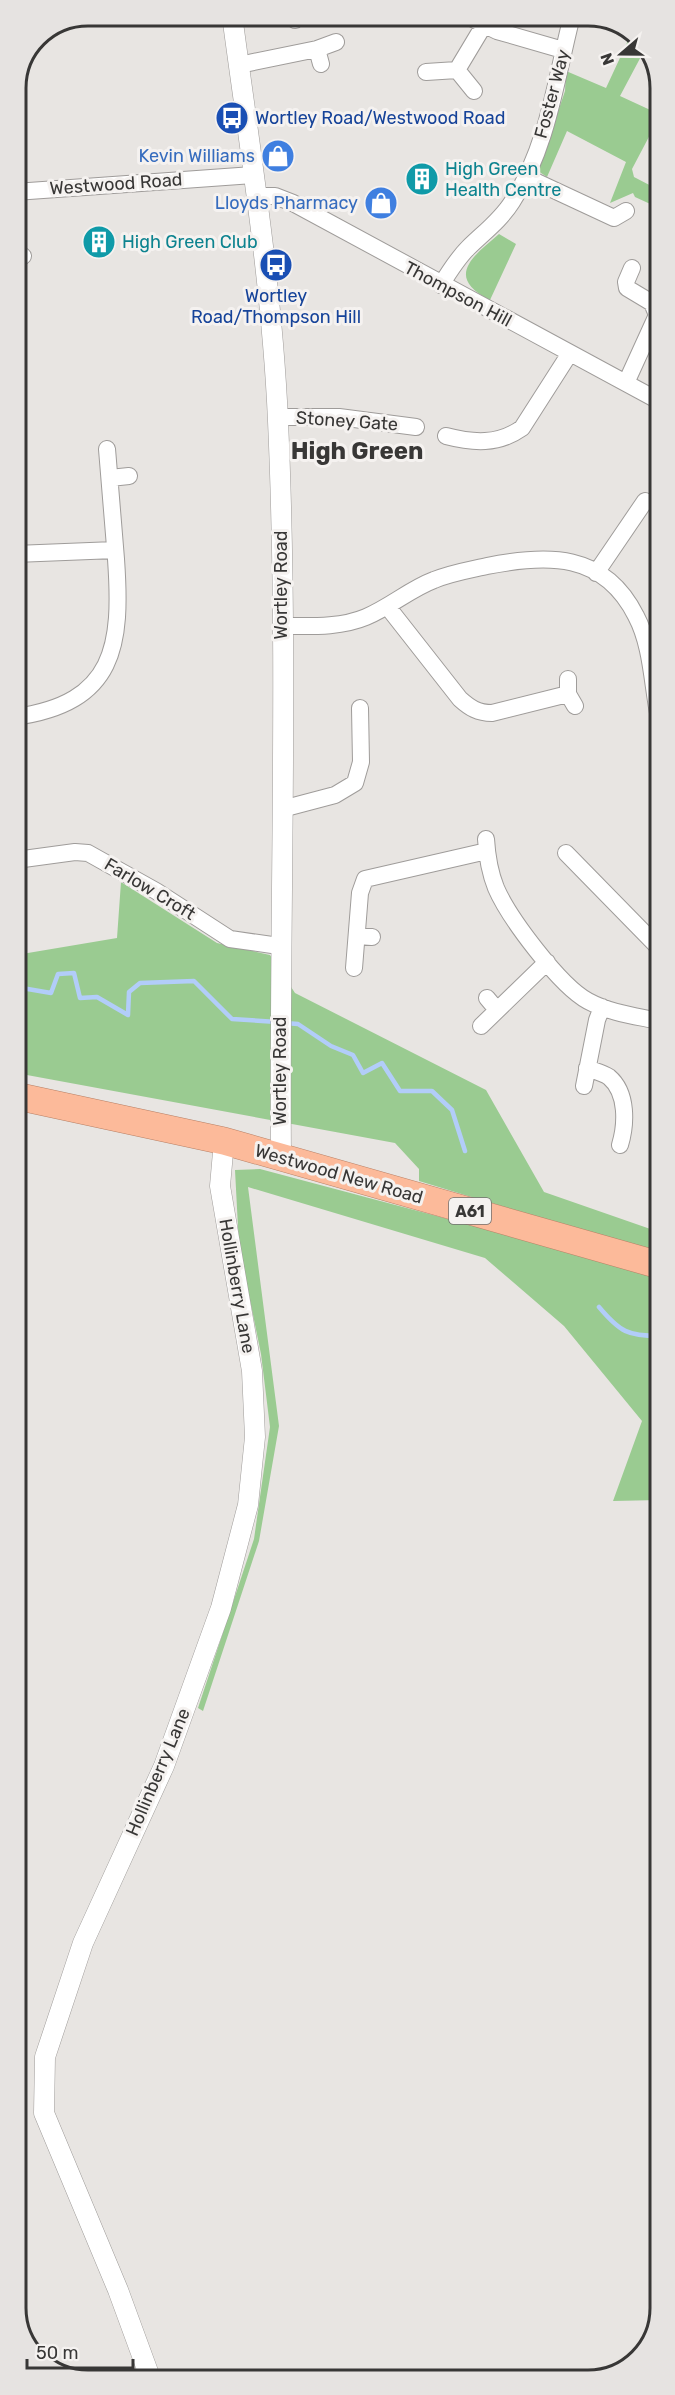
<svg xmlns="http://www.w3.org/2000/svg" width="675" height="2395" font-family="Rubik,sans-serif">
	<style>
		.green { fill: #9acb91 }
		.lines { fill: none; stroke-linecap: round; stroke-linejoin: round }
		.stream { stroke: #b2cdf9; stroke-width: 4.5 }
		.minor-casing { stroke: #9f9c9a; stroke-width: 18 }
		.tertiary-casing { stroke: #9f9c9a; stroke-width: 21 }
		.trunk-casing { stroke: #b78066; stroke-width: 28 }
		.minor { stroke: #fff; stroke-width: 16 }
		.tertiary { stroke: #fff; stroke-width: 20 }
		.trunk { stroke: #fcba9a; stroke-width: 27 }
		.labels { text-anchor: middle; stroke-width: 6; stroke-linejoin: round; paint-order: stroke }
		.shield { fill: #f5f2f0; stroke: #716f6e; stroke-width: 1.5 }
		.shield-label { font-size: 16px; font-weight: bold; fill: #383736 }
		.street-label { font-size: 18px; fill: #383736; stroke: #f5f2f0 }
		.transit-label { font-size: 18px; fill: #164399; stroke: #f5f2f0; text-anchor: start }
		.shop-label { font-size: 18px; fill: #366cbe; stroke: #f5f2f0; text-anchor: end }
		.culture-label { font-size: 18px; fill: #0d838f; stroke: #f5f2f0; text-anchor: start }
		.district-label { font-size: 24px; font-weight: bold; fill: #383736; stroke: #f5f2f0 }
		.rim { fill: none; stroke: #383736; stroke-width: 3 }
	</style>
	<rect width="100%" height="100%" fill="#e8e5e2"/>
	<!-- green -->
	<path class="green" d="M632 32 645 49 620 96 659 114V133L652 131 632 169 634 177 659 190V208L635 197 633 193 610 203 626 162 567 131 547 177 538 171 565 91 566 71 606 88Z
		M499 234 516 244 490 300C445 277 472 257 499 234Z
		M121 882 217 943 270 955 295 993 486 1090 544 1192 659 1232V1254L419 1181V1169L395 1143 16 1073V955L117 938Z
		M260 1169 659 1275V1500L613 1501 642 1421 564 1326 485 1258 248 1187 279 1426 259 1541 203 1711 198 1708 254 1539 270 1427 261 1354 239 1246 235 1170Z"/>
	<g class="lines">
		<!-- stream -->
		<path class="stream" d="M16 987 51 993 58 974 74 973 80 998 97 997 128 1015 129 992 140 983 194 981 232 1019 277 1022
			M285 1023 298 1024 331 1046 353 1055 363 1073 382 1063 400 1091H432L452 1110 465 1151
			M599 1307C620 1332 628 1336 659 1336"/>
		<!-- minor casing -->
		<g class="minor-casing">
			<path id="minor" d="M294 15 295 20
				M465 15 497 31 563 50
				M317 49 321 64
				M239 65 317 49 336 42
				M426 72 457 70
				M474 91 457 70 484 25
				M526 177 614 218 626 211
				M15 192 253 175
				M255 196H275L293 203 659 401
				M15 257 23 256
				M441 285C449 272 457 259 468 248 483 233 500 221 512 202 548 147 556 78 572 16
				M626 383 657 315 652 303 627 288 626 282 632 268
				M278 417H339L416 427
				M446 436C473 443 498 445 522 428L570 353
				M110 478 129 476
				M15 554 115 550
				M596 573 645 501
				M387 606 460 699C470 708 478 713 492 713L568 694
				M281 626C309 626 340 628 366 617 390 607 410 589 434 580 451 573 469 570 487 566 547 554 604 552 636 616 652 646 652 685 659 718
				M568 679V694L575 706
				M15 717C116 703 122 645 116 559 113 522 110 485 107 449
				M282 809 335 795 355 783 361 762 360 708
				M486 839C487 856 490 873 496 888 509 918 560 986 588 1001 610 1013 636 1016 659 1021
				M566 853 659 948
				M16 860 75 852 88 853 156 891 230 939 279 946
				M357 936 372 937
				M354 968 360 893 365 879 487 851
				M487 998 497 1010
				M481 1026 547 962
				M587 1068C595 1071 603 1073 609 1077 628 1093 626 1125 620 1145
				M584 1086 597 1020 602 1007"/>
		</g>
		<!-- tertiary casing -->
		<g class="tertiary-casing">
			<path id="tertiary" d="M232 15C250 150 272 285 278 421 289 666 279 912 281 1158
				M151 2380 118 2290 44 2113 45 2057 83 1943 164 1766 221 1608 248 1505 255 1437 252 1371 220 1186 224 1141"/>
		</g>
		<!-- trunk casing -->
		<g class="trunk-casing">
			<path id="trunk" d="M16 1096 224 1141 659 1265"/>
		</g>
		<!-- minor -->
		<use href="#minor" class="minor"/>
		<!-- tertiary -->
		<use href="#tertiary" class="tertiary"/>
		<!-- trunk -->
		<use href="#trunk" class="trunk"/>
	</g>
	<!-- icons -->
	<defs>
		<g id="bus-disc" transform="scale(1.725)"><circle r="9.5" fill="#1a4fb4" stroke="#f5f2f0"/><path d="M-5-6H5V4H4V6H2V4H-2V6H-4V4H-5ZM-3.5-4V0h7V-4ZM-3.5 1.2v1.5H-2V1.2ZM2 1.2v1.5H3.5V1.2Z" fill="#fff"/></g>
		<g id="shop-disc" transform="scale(1.725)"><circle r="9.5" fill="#3f7fe0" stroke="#f5f2f0"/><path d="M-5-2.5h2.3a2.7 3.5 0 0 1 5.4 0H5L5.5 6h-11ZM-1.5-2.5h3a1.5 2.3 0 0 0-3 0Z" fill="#fff"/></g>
		<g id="building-disc" transform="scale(1.725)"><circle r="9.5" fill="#0f9aa8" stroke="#f5f2f0"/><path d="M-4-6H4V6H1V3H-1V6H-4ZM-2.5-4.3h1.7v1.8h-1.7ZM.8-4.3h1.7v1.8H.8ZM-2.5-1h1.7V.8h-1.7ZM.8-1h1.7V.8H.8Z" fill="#fff"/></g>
	</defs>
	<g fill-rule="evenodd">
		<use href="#bus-disc" x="232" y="118"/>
		<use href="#shop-disc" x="278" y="156"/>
		<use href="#building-disc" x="422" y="179"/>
		<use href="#shop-disc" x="381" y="203"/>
		<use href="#building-disc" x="99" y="242"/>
		<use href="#bus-disc" x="276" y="265"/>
	</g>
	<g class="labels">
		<!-- shield labels -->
		<rect class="shield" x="449" y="1198" width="42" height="26" rx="4.5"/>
		<g class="shield-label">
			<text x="470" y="1217">A61</text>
		</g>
		<!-- street labels -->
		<g class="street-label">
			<text transform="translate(552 94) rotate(-75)" y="6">Foster Way</text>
			<text transform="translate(116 184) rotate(-4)" y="6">Westwood Road</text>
			<text transform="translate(458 294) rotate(28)" y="6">Thompson Hill</text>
			<text transform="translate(347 421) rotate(4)" y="6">Stoney Gate</text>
			<text transform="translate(281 585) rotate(-90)" y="6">Wortley Road</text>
			<text transform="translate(150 889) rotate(31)" y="6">Farlow Croft</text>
			<text transform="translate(280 1071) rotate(-90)" y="6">Wortley Road</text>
			<text transform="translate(339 1174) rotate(16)" y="6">Westwood New Road</text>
			<text transform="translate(237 1286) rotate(80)" y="6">Hollinberry Lane</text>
			<text transform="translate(158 1772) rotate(-67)" y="6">Hollinberry Lane</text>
		</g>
		<!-- transit labels -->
		<g class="transit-label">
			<text x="255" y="124">Wortley Road/Westwood Road</text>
			<text x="276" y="302" text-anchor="middle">Wortley<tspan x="276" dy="21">Road/Thompson Hill</tspan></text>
		</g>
		<!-- shop labels -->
		<g class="shop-label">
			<text x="255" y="162">Kevin Williams</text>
			<text x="358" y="209">Lloyds Pharmacy</text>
		</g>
		<!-- culture labels -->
		<g class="culture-label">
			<text x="445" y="175">High Green<tspan x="445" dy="21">Health Centre</tspan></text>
			<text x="122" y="248">High Green Club</text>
		</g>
		<!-- district labels -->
		<g class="district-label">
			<text x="357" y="459">High Green</text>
		</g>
	</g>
	<!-- crop -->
	<path d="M0 0H675V2395H0ZM88 26H588A62 62 0 0 1 650 88V2308A62 62 0 0 1 588 2370H88A62 62 0 0 1 26 2308V88A62 62 0 0 1 88 26Z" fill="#e6e3e1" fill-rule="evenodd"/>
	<path class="rim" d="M88 26H588A62 62 0 0 1 650 88V2308A62 62 0 0 1 588 2370H88A62 62 0 0 1 26 2308V88A62 62 0 0 1 88 26Z"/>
	<!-- north arrow -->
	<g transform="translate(621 54) rotate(250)" stroke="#f5f2f0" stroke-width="4.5" paint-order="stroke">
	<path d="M0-4.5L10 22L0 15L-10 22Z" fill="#383736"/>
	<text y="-9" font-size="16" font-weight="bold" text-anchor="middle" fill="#383736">N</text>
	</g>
	<!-- scale -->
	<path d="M27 2359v9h106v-9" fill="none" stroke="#383736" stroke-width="3"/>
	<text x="36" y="2359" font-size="18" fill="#383736" stroke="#f5f2f0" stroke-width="4.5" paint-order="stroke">50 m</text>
</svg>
